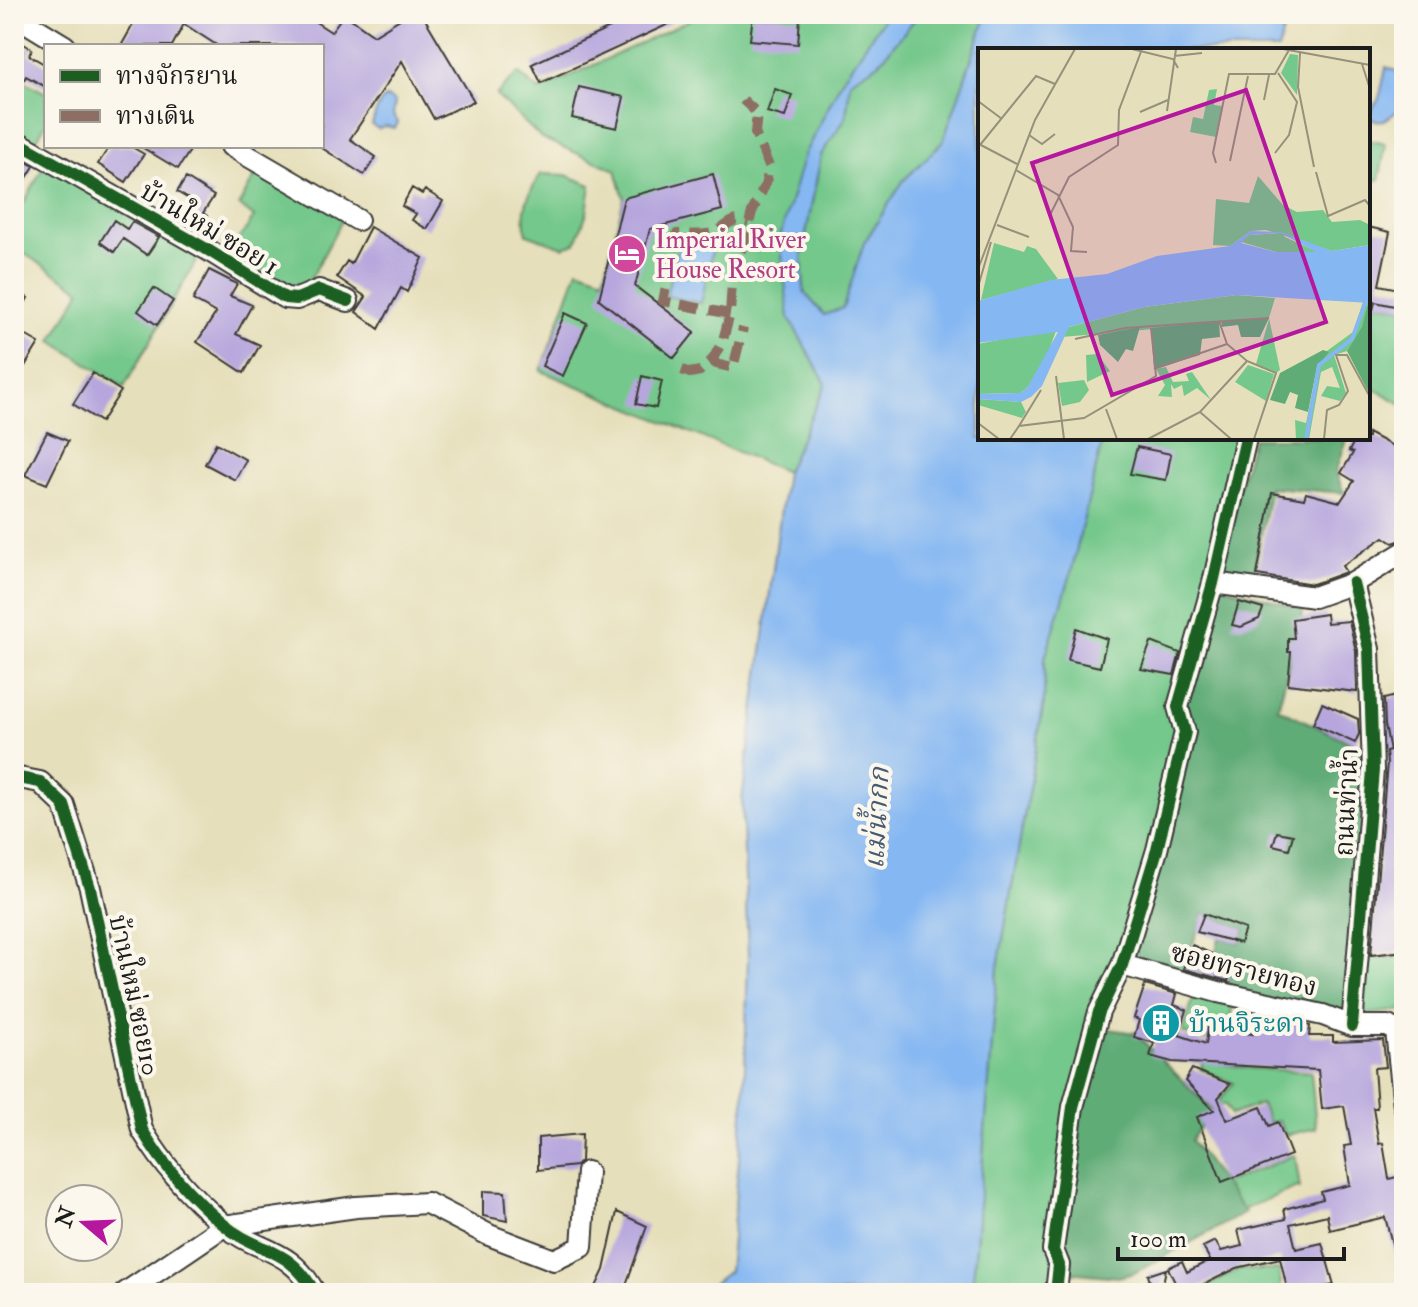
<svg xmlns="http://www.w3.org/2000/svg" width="1418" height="1307" font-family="'IM FELL Double Pica','Noto Serif Thai',serif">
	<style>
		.green { fill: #75c88b; stroke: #487254; stroke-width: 2 }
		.forest { fill: #60ac77; stroke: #3e644a; stroke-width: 2; fill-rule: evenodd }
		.water { fill: #85b7f2; stroke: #506a87; stroke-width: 2 }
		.building { fill: #b6a6dd }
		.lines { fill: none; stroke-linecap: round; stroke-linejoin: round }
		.minor-casing { stroke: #3a3934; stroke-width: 24 }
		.minor { stroke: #fff; stroke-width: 20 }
		.quiet { stroke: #8d6e63; stroke-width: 10; stroke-dasharray: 20 10; stroke-linecap: butt }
		.cycleway-casing { stroke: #fbf7ec; stroke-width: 17 }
		.cycleway { stroke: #1b5e20; stroke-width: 12 }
		.labels { text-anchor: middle; stroke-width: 8; stroke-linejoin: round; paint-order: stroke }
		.street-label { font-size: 26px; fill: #1c1c1c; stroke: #fbf7ec }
		.hotel-label { font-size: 26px; fill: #b23c85; stroke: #fbf7ec; text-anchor: start }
		.culture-label { font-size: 26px; fill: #0d838f; stroke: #fbf7ec; text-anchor: start }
		.water-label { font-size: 28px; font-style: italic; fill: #465a72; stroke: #fbf7ec }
		.inset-river { fill: none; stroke: #85b7f2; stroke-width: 4 }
		.inset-road { fill: none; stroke: #95917b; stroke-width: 2 }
		.view { fill: #b5179e; fill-opacity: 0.15; stroke: #b5179e; stroke-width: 4 }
		.inset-edge { fill: none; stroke: #1c1c1c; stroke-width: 4 }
	</style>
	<rect width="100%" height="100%" fill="#fbf7ec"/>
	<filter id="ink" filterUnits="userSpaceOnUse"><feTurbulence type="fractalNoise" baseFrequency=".0125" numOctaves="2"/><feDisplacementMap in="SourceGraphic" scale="16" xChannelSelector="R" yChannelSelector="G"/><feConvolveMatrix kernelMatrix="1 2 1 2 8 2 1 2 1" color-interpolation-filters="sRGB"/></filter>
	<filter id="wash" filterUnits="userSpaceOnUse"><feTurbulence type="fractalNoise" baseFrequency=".006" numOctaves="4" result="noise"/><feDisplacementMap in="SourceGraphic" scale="32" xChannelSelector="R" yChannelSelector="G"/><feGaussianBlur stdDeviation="1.8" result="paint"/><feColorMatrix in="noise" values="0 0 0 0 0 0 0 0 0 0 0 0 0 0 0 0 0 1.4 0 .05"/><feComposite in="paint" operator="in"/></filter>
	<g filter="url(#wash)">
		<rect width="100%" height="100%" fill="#e6dfbb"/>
		<!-- green -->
		<path class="green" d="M702 14H887L843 78 804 155 789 318 826 384 786 472 541 371 578 269 604 278 624 198 616 170 541 138 496 95 518 73 539 91Z
			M919 14H987L943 142 904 180 864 243 843 308 824 315 804 292 802 255 821 155 846 117 850 81 879 63Z
			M24 81 46 93V123L35 143 14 132V99Z
			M1368 140 1386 144 1379 180 1368 178Z
			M45 163 202 251 124 387 52 341 81 290 14 247V198L24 203Z
			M260 167 343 218 306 288 289 286 231 251 254 217 239 205Z
			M541 174 566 175 591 185 587 212 576 243 563 247 527 234C520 212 528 193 541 174Z
			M1368 301 1404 308V405L1376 390 1368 382Z
			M1103 438H1246L1185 732 1099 1012 1056 1293H972L998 967 1044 702 1045 658 1070 576Z
			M1404 955V1010L1357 1015 1361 961Z
			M1195 991 1234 1002 1227 1029 1213 1027 1212 1036 1206 1035 1204 1040 1183 1033Z
			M1204 1061 1247 1068 1311 1072 1316 1128 1286 1135 1278 1121 1269 1123 1261 1104 1231 1115 1225 1104 1215 1107 1233 1083 1200 1069Z
			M1295 1155 1300 1188 1297 1187 1242 1210 1223 1184Z
			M1237 1270H1279L1282 1293H1196Z"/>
		<!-- forest -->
		<path class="forest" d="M1253 438H1347L1336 472 1344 493 1270 487 1252 583 1217 564Z
			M1213 583 1304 609 1278 708 1364 749 1352 1026 1122 965 1185 732 1178 707ZM1204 914 1245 929 1240 943 1219 938 1215 956 1234 964 1227 983 1183 970Z
			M1095 1027 1135 1033 1213 1111 1191 1140 1245 1213 1134 1273 1118 1277 1059 1271 1073 1107Z"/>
		<!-- water -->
		<path class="water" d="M887 14H919L879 63 850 81 846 117 821 155 802 255 804 292 824 315 843 308 864 243 904 180 943 142 987 14H1288L1278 50H980V438H1103L1070 577 1045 658 1044 702 998 967 972 1293H701L729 1271 744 1103 748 956 742 800 786 472 826 384 789 318 780 237 804 155 843 78Z
			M1386 67 1403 74 1404 86 1399 92 1397 111C1387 120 1381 124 1368 117 1370 108 1373 107 1378 100 1380 97 1385 73 1386 67Z
			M387 97 395 102 393 115 398 123 395 128 386 126 378 129 372 125C374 117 379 101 387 97Z
			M680 237 714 243 701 303 666 296Z"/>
		<g id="blocks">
			<!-- building -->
			<path class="building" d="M139 14H314L311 19 331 32 344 14 374 35 408 14H422L474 101 434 119 402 61 350 139 376 157 364 175 322 148V46H218L184 24 172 46H121Z
				M640 14H667L671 23 541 83 532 64Z
				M753 14 800 18 798 44 750 40Z
				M14 38 32 49 29 55 46 65V87L26 76 14 99Z
				M579 87 624 97 617 128 572 118Z
				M775 89 792 95 785 117 767 112Z
				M110 146H130L144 154 126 182 98 164Z
				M140 146H193L178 169Z
				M14 155 34 166 14 199Z
				M713 174 722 210 650 229 635 286 695 332 674 358 599 299 624 198Z
				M186 178 214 196 203 213 207 216 198 229 181 216 192 201 177 192Z
				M412 188 422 194 425 190 443 201 427 229 412 220 416 214 402 206Z
				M114 220 127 229 132 222 159 237 147 255 123 239 114 252 100 242Z
				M370 227 423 258 407 292 401 288 379 329 356 312 366 297 337 277 347 261 351 264Z
				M1368 227 1390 232 1379 285 1404 290V308L1375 302 1373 310 1368 309Z
				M209 270 237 284 230 296 252 305 236 334 260 345 244 373 197 342 216 313 193 300Z
				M154 288 173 301 157 325 138 311Z
				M14 290 28 298 14 323Z
				M565 313 587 323 563 376 542 366Z
				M18 331 39 343 14 384V338Z
				M93 373 121 391 101 422 73 404Z
				M642 376 662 381 656 408 636 404Z
				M47 432 68 441 47 484 25 475Z
				M1368 433 1404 452V539L1393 543 1384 537 1342 566 1346 572 1313 584 1257 575 1272 493 1304 499 1306 493 1340 502 1354 481 1341 473 1353 453 1349 451 1356 438H1368Z
				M216 443 246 460 235 480 205 464Z
				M1137 447 1171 454 1166 480 1130 474Z
				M1239 602 1263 609 1259 619 1241 627 1232 625Z
				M1326 614 1327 623 1349 621 1356 651 1357 692 1288 684 1291 652H1288V638H1294L1292 619Z
				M1076 628 1107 639 1100 667 1068 660Z
				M1151 642 1180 653 1174 675 1141 669Z
				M1404 694V951L1371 955 1387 763 1386 752 1390 751 1385 725 1384 699Z
				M1322 703 1358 719 1359 734 1355 743 1313 724Z
				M1277 832 1293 835 1289 849 1273 845Z
				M1204 914 1245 929 1240 943 1197 932Z
				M1192 945 1234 964 1228 981 1183 969Z
				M1145 985 1177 994 1174 1005 1187 1010 1179 1035 1206 1044 1208 1028 1253 1034V1028L1278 1029V1018L1310 1026 1309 1036H1333V1042L1383 1040 1386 1067 1374 1068 1377 1108H1373L1379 1144 1383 1143 1389 1179 1404 1175V1269L1399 1270 1385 1217 1330 1230 1327 1215 1290 1224 1296 1249 1322 1243 1334 1285 1324 1287 1325 1293H1288L1280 1258 1237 1268 1187 1293H1180L1168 1268 1182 1261 1187 1272 1210 1260 1203 1247 1215 1241 1221 1251 1242 1246 1238 1230 1286 1219 1284 1209 1323 1199 1321 1192 1350 1185 1344 1146 1351 1145 1344 1106 1322 1109 1318 1070 1172 1062 1150 1056 1154 1043 1134 1037 1139 1020 1134 1018Z
				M1192 1069 1230 1084 1218 1098 1227 1120 1261 1107 1269 1126 1278 1122 1291 1155 1222 1182 1197 1117 1214 1110 1185 1081Z
				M582 1134 581 1161 576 1166 538 1170V1138Z
				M483 1191 505 1192 507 1221 483 1216Z
				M617 1212 647 1226 623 1293H593L604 1270Z
				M1166 1269 1161 1293H1153L1148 1275Z"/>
		</g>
	</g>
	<g filter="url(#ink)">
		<use href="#blocks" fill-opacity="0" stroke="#3a3934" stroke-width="2"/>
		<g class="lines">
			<!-- minor casing -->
			<g class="minor-casing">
				<path id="minor" d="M14 15 65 46
					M14 140 208 250 285 298 297 299 319 290 348 301
					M231 146 358 220
					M1213 583 1314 597 1353 583 1404 552
					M14 777 40 782 64 805 90 888 142 1130C163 1165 191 1197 223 1224 258 1254 289 1245 315 1293
					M1122 965 1218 992 1323 1015 1352 1026H1388L1396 1031 1404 1106
					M1352 1026 1373 770 1369 649 1353 583
					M125 1293 224 1226 356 1207 427 1203 489 1235 554 1260 582 1247 587 1172
					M1056 1293 1059 1265 1053 1250 1073 1107 1099 1012 1122 965 1157 850 1185 732 1178 707 1213 583 1246 438"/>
			</g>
			<!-- minor -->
			<use href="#minor" class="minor"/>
			<!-- quiet -->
			<path class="quiet" d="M730 314 663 301 677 234C688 234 702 236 712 233 729 229 727 215 749 222
				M713 359 716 364 733 368 743 328
				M682 370 690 373 700 371 713 359 723 340 730 314 733 266 743 247 752 212 766 183 769 166 755 133 757 113 743 100"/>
			<!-- cycleway casing -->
			<g class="cycleway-casing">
				<path id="cycleway" d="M14 140 208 250 285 298 297 299 319 290 348 301
					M14 777 40 782 64 805 90 888 142 1130C163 1165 191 1197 223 1224 258 1254 289 1245 315 1293
					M1352 1026 1373 770 1369 649 1353 583
					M1056 1293 1059 1265 1053 1250 1073 1107 1099 1012 1122 965 1157 850 1185 732 1178 707 1213 583 1246 438"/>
			</g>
			<!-- cycleway -->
			<use href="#cycleway" class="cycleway"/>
		</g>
	</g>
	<!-- icons -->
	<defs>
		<g id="hotel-disc" transform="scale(2)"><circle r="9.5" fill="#d1479c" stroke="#fbf7ec"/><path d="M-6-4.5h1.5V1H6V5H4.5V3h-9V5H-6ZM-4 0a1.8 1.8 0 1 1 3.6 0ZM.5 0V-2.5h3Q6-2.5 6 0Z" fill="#fff"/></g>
		<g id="building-disc" transform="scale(2)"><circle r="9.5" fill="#0f9aa8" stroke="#fbf7ec"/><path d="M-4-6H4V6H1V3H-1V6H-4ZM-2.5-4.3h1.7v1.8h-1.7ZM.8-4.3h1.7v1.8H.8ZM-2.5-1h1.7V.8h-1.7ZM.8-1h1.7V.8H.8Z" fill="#fff"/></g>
	</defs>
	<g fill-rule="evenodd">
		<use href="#hotel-disc" x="627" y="254"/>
		<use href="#building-disc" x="1161" y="1023"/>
	</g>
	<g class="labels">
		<!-- street labels -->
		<g class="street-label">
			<text transform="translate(210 228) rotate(31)" y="9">บ้านใหม่ ซอย 1</text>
			<text transform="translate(1346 802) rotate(-87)" y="9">ถนนท่าน้ำ</text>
			<text transform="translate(1244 969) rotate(14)" y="9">ซอยทรายทอง</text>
			<text transform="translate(135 995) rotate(78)" y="9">บ้านใหม่ ซอย10</text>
		</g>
		<!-- hotel labels -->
		<g class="hotel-label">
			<text x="655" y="248">Imperial River<tspan x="655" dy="30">House Resort</tspan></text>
		</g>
		<!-- culture labels -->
		<g class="culture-label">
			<text x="1189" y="1032">บ้านจิระดา</text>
		</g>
		<!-- water labels -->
		<g class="water-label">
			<text transform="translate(876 818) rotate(-87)" y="10">แม่น้ำกก</text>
		</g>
	</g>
	<!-- overview -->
	<g transform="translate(978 48)">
		<rect width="392" height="392" fill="#e6dfbb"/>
		<path d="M312 6 320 7 319 47 303 25ZM239 41 236 57 244 58 238 89 212 84 215 69 225 71 231 42ZM280 128 305 157 319 164 345 162 354 174 382 172 392 177V197L354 203 288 182 273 183 252 198 235 197 238 151 271 155ZM303 185 307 189 340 204H298L263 194 271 187ZM16 195 46 204 49 198 58 201 80 231 3 252ZM259 247 297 250 291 270 302 322 298 325 278 316 291 271 84 289 91 279 166 259ZM385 254 390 255 385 279 369 303 356 307 368 345 362 353 343 348 349 338 362 340 354 319 343 324 331 391H318L317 372 328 375 342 308 375 284ZM79 280 68 311 49 340 42 345 0 346V296ZM119 306 132 323 109 334 108 307ZM270 317 296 326 288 353 257 334ZM188 319 195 334 211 333 208 326 214 324 233 352 219 340 206 348 204 337 196 341 193 336 194 349 180 348 187 337 178 321ZM106 332 111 342 102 354 84 358 80 335ZM0 351 43 354 48 364 44 370 0 357Z" fill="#75c88b"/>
		<path d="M390 255H392V347L369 303 384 279ZM291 270 282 289H263L260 277 243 279 244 273ZM241 273 242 289 224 291 222 307 176 321 173 280ZM162 279 155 303 148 301 140 314 122 297 120 287ZM345 302 351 304 339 319 330 364 317 360 320 347 312 344 307 356 292 352 302 325Z" fill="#60ac77"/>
		<path d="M273 183 303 184 354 203 392 197V255L259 247 166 259 91 279 64 338 53 349 43 354 0 351V346L42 345 49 340 80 284 0 295V253L73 232 129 226 179 208 252 198ZM303 185 338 204H298L263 195 271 187Z" fill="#85b7f2" fill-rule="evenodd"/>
		<path class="inset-river" d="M328 391 341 317 374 291 388 253"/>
		<path class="inset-road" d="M154 1 195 11 200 20M305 1 392 17M322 5 320 39 336 119M196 8 224 5M384 16 392 41M286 52 291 27M0 53 24 71M189 63 198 1M162 64 190 52M51 87 64 96 77 86M1 96 39 116M2 97 58 28 77 36M297 105 311 87 319 54 300 25M252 113 270 28M238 115 235 105 251 26H297L311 2M38 122 80 147 95 179 93 203 109 204M338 124 350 168 387 152 392 158M72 167 91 129 140 97 141 62 164 1M19 177 51 189M0 221 57 72 97 1M0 239 13 194M241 273 249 296 269 313 298 325 276 391M97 291 147 280 291 270M176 321 249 296M78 328 86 391M128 361 139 391M222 364 253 391M0 375 21 391M41 378 63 342M32 391 41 378 106 370 178 328 173 280M170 391 222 364 269 313M346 391 349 362 361 357 370 343 358 307H369L392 349"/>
		<path class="view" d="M268 42 348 274 134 347 54 115Z"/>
		<rect width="392" height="392" class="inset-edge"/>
	</g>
	<!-- margin -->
	<rect width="1418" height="1307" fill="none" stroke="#fbf7ec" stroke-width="48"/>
	<!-- legend -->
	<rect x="44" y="44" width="280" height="104" fill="#fbf7ec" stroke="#a29f99" stroke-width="2"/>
	<rect x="60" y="70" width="40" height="12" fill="#1b5e20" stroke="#a29f99" stroke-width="2"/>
	<text x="116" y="84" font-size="24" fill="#1c1c1c">ทางจักรยาน</text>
	<rect x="60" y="110" width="40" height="12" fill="#8d6e63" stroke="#a29f99" stroke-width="2"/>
	<text x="116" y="124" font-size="24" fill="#1c1c1c">ทางเดิน</text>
	<!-- north arrow -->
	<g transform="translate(84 1223) rotate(289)"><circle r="38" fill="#fbf7ec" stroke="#a29f99" stroke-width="2"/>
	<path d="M0-6L14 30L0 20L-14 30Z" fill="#b5179e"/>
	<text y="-12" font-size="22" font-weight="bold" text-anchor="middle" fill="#1c1c1c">N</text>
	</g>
	<!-- scale -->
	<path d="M1118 1247v12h226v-12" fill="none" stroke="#1c1c1c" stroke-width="4"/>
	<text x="1130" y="1247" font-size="24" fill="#1c1c1c" stroke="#fbf7ec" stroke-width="6" paint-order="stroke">100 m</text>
</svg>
